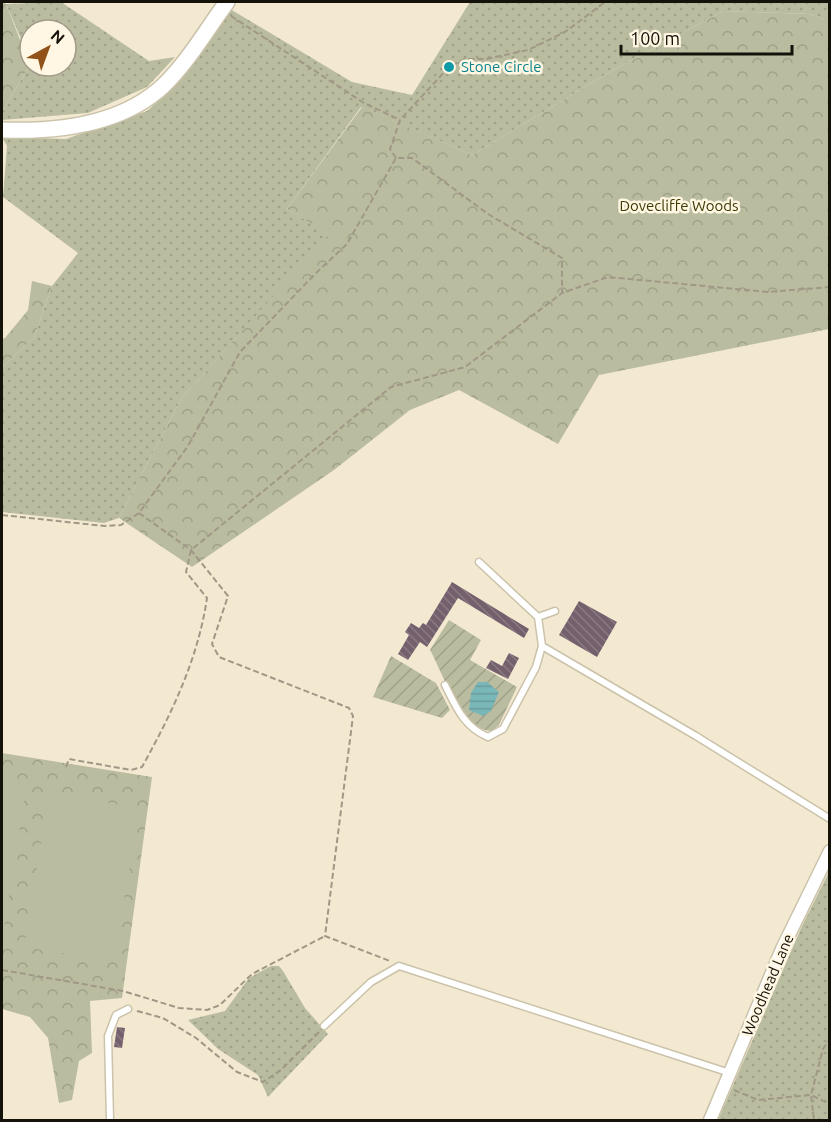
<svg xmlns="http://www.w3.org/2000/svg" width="831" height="1122" font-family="Ubuntu,sans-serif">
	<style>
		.grass { fill: url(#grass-dots) }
		.forest { fill: url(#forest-crowns) }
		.garden { fill: url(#garden-furrows) }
		.pitch { fill: #babc9f }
		.water { fill: url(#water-rules) }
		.building { fill: url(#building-back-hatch) }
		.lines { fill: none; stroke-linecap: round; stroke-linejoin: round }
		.service-casing { stroke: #cbc2aa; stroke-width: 9 }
		.minor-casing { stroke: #cbc2aa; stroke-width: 15 }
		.tertiary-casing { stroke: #cbc2aa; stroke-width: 18 }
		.path { stroke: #a09886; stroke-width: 2; stroke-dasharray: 6 3; stroke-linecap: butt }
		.service { stroke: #fff; stroke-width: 6 }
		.minor { stroke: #fff; stroke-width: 12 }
		.tertiary { stroke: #fff; stroke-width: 15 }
		.culture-dot { fill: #0f9aa8; stroke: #fff7e3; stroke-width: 2 }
		.labels { text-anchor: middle; stroke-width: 5; stroke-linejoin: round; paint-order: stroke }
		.culture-label { font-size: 15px; fill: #0d838f; stroke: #fff7e3; text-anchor: start }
		.park-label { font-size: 15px; fill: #393a00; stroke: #fff7e3 }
		.street-label { font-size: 15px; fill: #151209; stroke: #fff7e3 }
	</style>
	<defs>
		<pattern id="grass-dots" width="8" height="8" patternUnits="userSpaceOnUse" patternTransform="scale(1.5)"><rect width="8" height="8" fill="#babc9f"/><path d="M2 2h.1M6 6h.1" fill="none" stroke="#9fa188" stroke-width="1.8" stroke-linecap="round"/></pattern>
		<pattern id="forest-crowns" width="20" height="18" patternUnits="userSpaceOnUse" patternTransform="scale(1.5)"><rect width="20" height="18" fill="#babc9f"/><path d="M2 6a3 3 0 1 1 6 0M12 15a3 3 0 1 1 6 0" fill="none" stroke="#9fa188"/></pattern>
		<pattern id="garden-furrows" width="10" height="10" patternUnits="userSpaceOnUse" patternTransform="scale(1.5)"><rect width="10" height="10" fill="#babc9f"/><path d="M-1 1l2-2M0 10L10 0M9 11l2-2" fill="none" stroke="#9fa188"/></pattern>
		<pattern id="water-rules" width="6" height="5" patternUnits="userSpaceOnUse" patternTransform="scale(1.5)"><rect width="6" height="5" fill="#7ab7b8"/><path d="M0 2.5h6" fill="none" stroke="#699c9d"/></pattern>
		<pattern id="building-back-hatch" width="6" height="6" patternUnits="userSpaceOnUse" patternTransform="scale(1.5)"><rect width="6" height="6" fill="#745f6c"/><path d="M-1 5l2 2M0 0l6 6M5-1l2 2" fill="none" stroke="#897a82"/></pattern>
	</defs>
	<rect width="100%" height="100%" fill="#f3e9d1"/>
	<!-- grass -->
	<path class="grass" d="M61 2 149 61 175 57 147 87 88 113 2 120V112L30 65 66 66V30H30V60L6 4Z
		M470 2H829V22L810 14 723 11 608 73 472 155 361 107 287 209 330 234 181 399 119 518 104 523 2 512V367L34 338 52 286 78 253 3 197 7 146 2 137 66 139 147 111 169 92 230 9 352 82 412 95Z
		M829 872V1120H718L802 926Z
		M271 966H279L283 971 305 1008 328 1034 268 1097 258 1075 218 1049 188 1020 225 1011 249 978Z"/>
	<!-- forest -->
	<path class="forest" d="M2 2 6 4 30 65 2 112Z
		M723 11 810 14 829 22V329L599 375 558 444 459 390 410 410 334 470 192 567 119 518 181 399 329 234 287 209 362 107 472 155 608 73Z
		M32 281 52 286 34 338 2 367V339L5 338 28 310Z
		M2 753 152 777 122 998 90 1001 92 1053 79 1061 72 1100 59 1103 48 1038 30 1017 2 1009Z"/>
	<!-- garden -->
	<path class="garden" d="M449 620 481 640 470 660 517 687 499 725 492 731C462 731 443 674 430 650Z
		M391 656 436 683 450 710 442 718 373 697Z"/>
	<!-- pitch -->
	<path class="pitch" d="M2 784 26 789 2 940Z
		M49 793 139 808 114 961 24 947Z"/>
	<!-- water -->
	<path class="water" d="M478 682H487L499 692 491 711 483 716 469 710 471 693Z"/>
	<!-- building -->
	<path class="building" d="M452 582 529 629 524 638 458 598 427 647 420 642 408 660 398 654 409 635 405 632 411 623 419 628 423 623 426 625Z
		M579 601 617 622 597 657 559 635Z
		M509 653 519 658 508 679 486 668 491 660 502 666Z
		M117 1027 125 1028 122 1048 114 1047Z"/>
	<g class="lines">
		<!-- service casing -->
		<g class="service-casing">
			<path id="service" d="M479 562 538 617 542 646
				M538 617 555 611
				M445 685C456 707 464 727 488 737L503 729 536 667 542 646 696 736 830 819
				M324 1026 371 982 399 966 730 1073
				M110 1120 108 1036 116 1015 128 1009"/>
		</g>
		<!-- minor casing -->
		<g class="minor-casing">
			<path id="minor" d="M710 1120 782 949 830 851"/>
		</g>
		<!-- tertiary casing -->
		<g class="tertiary-casing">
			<path id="tertiary" d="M2 130C56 132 121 125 163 86 188 62 207 29 227 2"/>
		</g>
		<!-- path -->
		<path class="path" d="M231 16 364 103 400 120
			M396 158 390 149 400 120 449 67 465 59H486L528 50 565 32 605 2
			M139 513 191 550 228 596 212 644 219 657 349 708 353 716 325 936 390 961
			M2 515 104 526 121 525 139 513 188 446 240 352 315 274 347 244 396 158H412L488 214 562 258V293
			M66 767 69 759 131 770 142 767C172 713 198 659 207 598L186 572 191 550 391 387 465 367 562 293 608 277 768 292 830 287
			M2 970 123 991 179 1008 207 1010 220 1005 252 974 325 936
			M137 1011 163 1018 196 1038 237 1072 263 1082 281 1070 319 1032
			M734 1090 758 1100 811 1095 830 1104
			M814 1120 811 1095 823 1049 830 1039"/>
		<!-- service -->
		<use href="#service" class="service"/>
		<!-- minor -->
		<use href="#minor" class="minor"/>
		<!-- tertiary -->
		<use href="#tertiary" class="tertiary"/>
	</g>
	<!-- markers -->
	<circle class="culture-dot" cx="449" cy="67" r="6"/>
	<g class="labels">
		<!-- culture labels -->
		<g class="culture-label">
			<text x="461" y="72">Stone Circle</text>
		</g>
		<!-- park labels -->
		<g class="park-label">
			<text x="679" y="211">Dovecliffe Woods</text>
		</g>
		<!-- street labels -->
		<g class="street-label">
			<text transform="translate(768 985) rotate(-67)" y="5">Woodhead Lane</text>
		</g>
	</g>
	<!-- border -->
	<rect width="831" height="1122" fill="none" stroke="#151209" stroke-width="6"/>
	<!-- north arrow -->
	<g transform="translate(48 48) rotate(41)"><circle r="28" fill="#fff7e3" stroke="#a19b8c" stroke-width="1.5"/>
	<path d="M0-4.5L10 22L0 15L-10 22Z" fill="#905218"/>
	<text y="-9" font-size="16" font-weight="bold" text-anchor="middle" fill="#151209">N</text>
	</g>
	<!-- scale -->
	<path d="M621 45v9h171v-9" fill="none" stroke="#151209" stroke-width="3"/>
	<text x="630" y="45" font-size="18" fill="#151209" stroke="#fff7e3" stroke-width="4.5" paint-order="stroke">100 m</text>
</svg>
